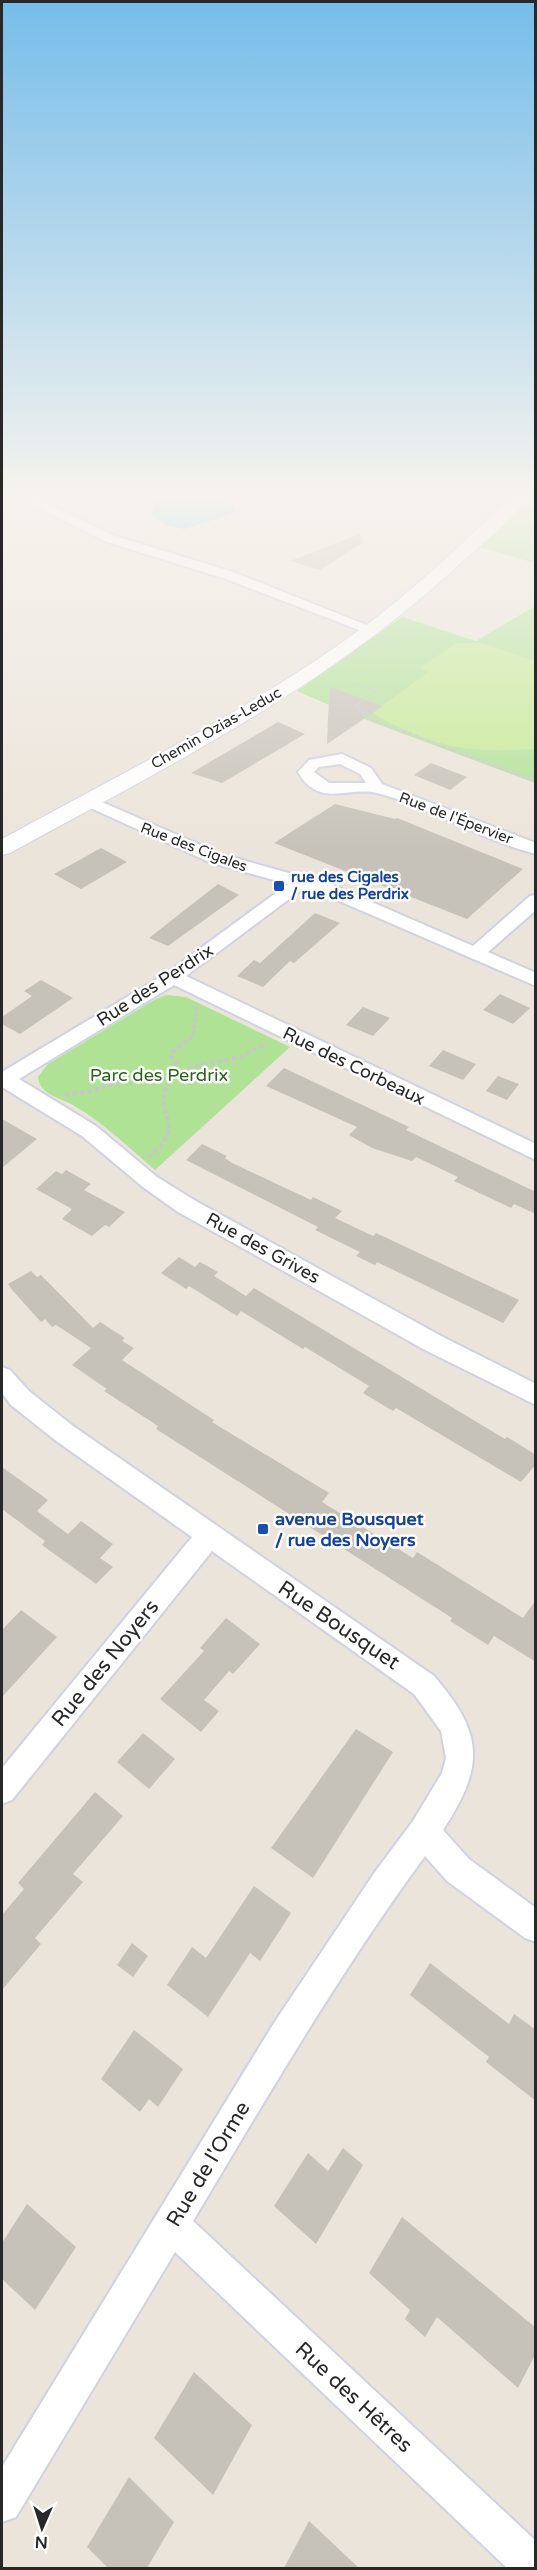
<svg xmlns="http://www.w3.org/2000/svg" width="537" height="2570" font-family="'Varela Round',sans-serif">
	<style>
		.green { fill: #afe295 }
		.pitch { fill: #c3ea91 }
		.water { fill: #6bcbee }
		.building { fill: #c6c1b9 }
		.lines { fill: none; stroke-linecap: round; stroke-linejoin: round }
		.street-casing { stroke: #cfd2e2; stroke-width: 4 }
		.secondary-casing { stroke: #cfd2e2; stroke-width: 2 }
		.path-far2 { stroke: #c7c7c7; stroke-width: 2; stroke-dasharray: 3 1.5; stroke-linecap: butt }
		.path-far1 { stroke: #c7c7c7; stroke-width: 3; stroke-dasharray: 4 2; stroke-linecap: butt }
		.path { stroke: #c7c7c7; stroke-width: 4; stroke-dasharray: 4.5 3; stroke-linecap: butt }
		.street { fill: #fff; fill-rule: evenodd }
		.secondary { fill: #fff; fill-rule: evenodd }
		.transit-dot { fill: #1a4fb4; stroke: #fff; stroke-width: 2 }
		.labels { text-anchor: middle; stroke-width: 5; stroke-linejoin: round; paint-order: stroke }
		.far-street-label { font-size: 15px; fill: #282828; stroke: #fff }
		.far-transit-label { font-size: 15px; font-weight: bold; fill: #164399; stroke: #fff; text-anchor: start }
		.street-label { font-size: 18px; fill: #282828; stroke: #fff }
		.park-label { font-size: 18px; fill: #286419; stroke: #fff }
		.transit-label { font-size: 18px; font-weight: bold; fill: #164399; stroke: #fff; text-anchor: start }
		.near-street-label { font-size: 21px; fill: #282828; stroke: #fff }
	</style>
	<rect width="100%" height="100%" fill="#ebe4da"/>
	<!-- green -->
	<path class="green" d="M535 493V563L479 547 486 541Z
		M535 606V783L345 712 297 691 402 617 476 641Z
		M166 995 186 997 290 1047 155 1170C128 1147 104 1123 73 1105 60 1098 39 1094 38 1077L48 1064 154 1000Z"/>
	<!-- pitch -->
	<path class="pitch" d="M456 643H482L535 661V749C467 754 431 747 372 713L429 672 420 668Z"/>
	<!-- water -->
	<path class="water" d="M157 493H199L235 505 234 513 185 529 167 526 152 514Z"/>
	<!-- building -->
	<path class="building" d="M360 534 364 542 320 570 290 561Z
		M330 687 383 706 327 744 328 717Z
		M278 722 305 734 222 783 191 773Z
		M431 763 467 777 450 790 414 775Z
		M335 804 395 819 397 818 523 869 467 919 274 843Z
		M101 848 127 862 81 889 54 874Z
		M218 884 239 895 168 946 149 938Z
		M315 913 340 923 294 963 290 961 263 987 237 976 254 960 260 963Z
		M41 980 73 998 20 1034 2 1024V1017L32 996 24 991Z
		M500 994 530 1008 513 1024 483 1010Z
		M363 1007 390 1018 373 1036 346 1025Z
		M443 1050 457 1056 476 1064 463 1080 429 1066Z
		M284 1068 409 1127 406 1130 536 1192V1214L514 1204 511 1208 454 1181 458 1177 416 1157 412 1161 372 1148 349 1135 357 1127 266 1086Z
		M498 1076 519 1084 507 1100 486 1091Z
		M2 1119 37 1139 2 1168Z
		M202 1144 227 1156 225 1158 232 1163 311 1200 313 1197 342 1211 335 1218 373 1236 376 1233 519 1300 503 1323 377 1262 375 1265 356 1256 360 1252 315 1230 318 1227 186 1160Z
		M66 1170 91 1184 84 1190 125 1212 109 1227 105 1225 92 1236 62 1219 72 1209 36 1189 56 1171 62 1174Z
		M179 1257 195 1267 200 1262 218 1272 214 1276 246 1296 254 1288 505 1439 507 1437 536 1455V1464L521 1482 396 1408 393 1411 363 1393 369 1386 305 1347 303 1349 241 1311 237 1316 189 1286 186 1289 161 1273Z
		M31 1271 37 1277 41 1275 93 1328 100 1322 125 1338 122 1341 134 1348 122 1360 214 1420 212 1422 329 1493 322 1502 413 1558 417 1552 523 1618 536 1600V1662L494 1636 488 1645 450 1621 452 1618 156 1429 158 1426 104 1391 107 1389 72 1365 91 1348 56 1325 52 1327 45 1319 41 1322 13 1291 8 1284Z
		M2 1467 48 1500 37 1511 68 1534 81 1521 113 1544 100 1558 113 1567 96 1584 42 1545 45 1541 2 1509Z
		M21 1610 57 1637 2 1697V1630Z
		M226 1618 260 1644 233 1674 229 1671 204 1700 219 1711 201 1732 160 1699 204 1651 200 1648Z
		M356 1729 393 1752 313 1878 271 1848Z
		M143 1733 175 1759 149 1789 117 1762Z
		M95 1792 123 1816 73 1874 83 1882 35 1938 41 1944 2 1990V1915L24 1889 18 1883Z
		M254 1886 291 1913 260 1961 250 1953 208 2017 167 1985 192 1947 206 1958Z
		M132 1943 148 1956 133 1977 117 1965Z
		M430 1963 509 2024 514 2014 536 2030V2101L486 2062 489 2057 410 1995Z
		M134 2030 183 2069 158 2107 149 2099 140 2112 101 2079Z
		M343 2148 363 2165 316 2244 274 2206 308 2153 328 2171Z
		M27 2204 76 2247 35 2310 2 2279V2243Z
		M402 2217 536 2328V2353L518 2388 437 2317 425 2337 405 2319 410 2310 369 2273Z
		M194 2372 252 2425 213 2495 154 2438Z
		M129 2477 174 2522 147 2568H108L87 2547Z
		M309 2521 359 2568H284Z"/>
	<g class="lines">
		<!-- street casing -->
		<g class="street-casing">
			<path id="street" d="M9 493H25L115 536 233 572 379 630 372 634 367 633 223 578 107 542Z
				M342 754 371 768 382 784 536 843V854C481 840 431 807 377 793 349 786 319 809 298 772L309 760ZM340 764 360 774 366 783H329L314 772 319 767Z
				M88 796 221 854 335 886 473 946 530 896 536 895V910L488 952 536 973V986L323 894 304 888 186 976 536 1144V1160L174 985 19 1079 96 1126 157 1177 194 1200 441 1336 536 1384V1405L425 1350 178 1212 143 1187 82 1136 2 1087V1072L167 973 288 884 209 862 82 804 80 801 82 798Z
				M2 1367 10 1370 29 1391 73 1426 434 1676C484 1734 485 1766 443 1830L469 1859 536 1908V1942L525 1938 447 1881 425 1856C340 1972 267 2097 193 2221L536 2541V2568H507L175 2252 16 2517 2 2522V2467L274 2023 375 1872 413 1821 442 1773 446 1758 441 1731 414 1694 212 1551 12 1800 2 1804V1768L192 1537 55 1440 11 1405 2 1393Z"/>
		</g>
		<!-- secondary casing -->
		<g class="secondary-casing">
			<path id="secondary" d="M515 493H533C514 518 487 539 464 560 331 685 169 766 10 853L2 855V839C125 772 252 709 365 626 419 586 467 539 515 493Z"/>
		</g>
		<!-- path-far2 -->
		<path class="path-far2" d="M352 682 376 691 356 705 367 718 407 733"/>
		<!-- path-far1 -->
		<path class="path-far1" d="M403 731 536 781
			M190 1039 193 1036 197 1006"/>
		<!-- path -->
		<path class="path" d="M65 1095 91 1091 125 1080 158 1081 193 1067 240 1057 267 1043
			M148 1157 161 1146 170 1130 163 1102 165 1091 178 1067 170 1054 192 1037"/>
		<!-- street -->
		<use href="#street" class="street"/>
		<!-- secondary -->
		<use href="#secondary" class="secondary"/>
	</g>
	<!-- sky -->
	<linearGradient id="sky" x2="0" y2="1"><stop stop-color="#76bdea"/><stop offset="0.58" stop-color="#f6f3ee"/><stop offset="1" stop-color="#f6f3ee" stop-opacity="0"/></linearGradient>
	<rect width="537" height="853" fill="url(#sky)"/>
	<!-- markers -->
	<g class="transit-dot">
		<rect x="273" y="880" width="12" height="12" rx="3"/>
		<rect x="257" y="1523" width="12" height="12" rx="3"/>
	</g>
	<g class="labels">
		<!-- far-street labels -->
		<g class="far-street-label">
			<text transform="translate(216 728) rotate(-30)" y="5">Chemin Ozias-Leduc</text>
			<text transform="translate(456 818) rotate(21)" y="5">Rue de l'Épervier</text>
			<text transform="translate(194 847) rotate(21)" y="5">Rue des Cigales</text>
		</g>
		<!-- far-transit labels -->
		<g class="far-transit-label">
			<text x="291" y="882">rue des Cigales<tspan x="291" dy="17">/ rue des Perdrix</tspan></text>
		</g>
		<!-- street labels -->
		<g class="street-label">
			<text transform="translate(155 985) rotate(-33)" y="6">Rue des Perdrix</text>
			<text transform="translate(354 1066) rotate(26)" y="6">Rue des Corbeaux</text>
			<text transform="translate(263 1248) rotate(29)" y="6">Rue des Grives</text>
		</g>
		<!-- park labels -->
		<g class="park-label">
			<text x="159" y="1081">Parc des Perdrix</text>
		</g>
		<!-- transit labels -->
		<g class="transit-label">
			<text x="275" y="1525">avenue Bousquet<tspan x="275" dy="21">/ rue des Noyers</tspan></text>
		</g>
		<!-- near-street labels -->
		<g class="near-street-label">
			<text transform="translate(339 1625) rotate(34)" y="7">Rue Bousquet</text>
			<text transform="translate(105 1663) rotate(-51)" y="7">Rue des Noyers</text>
			<text transform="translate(208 2164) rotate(-59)" y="7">Rue de l'Orme</text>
			<text transform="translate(354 2397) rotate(43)" y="7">Rue des Hêtres</text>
		</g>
	</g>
	<!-- border -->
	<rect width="537" height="2570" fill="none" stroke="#282828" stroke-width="6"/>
	<!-- north arrow -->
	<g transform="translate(42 2528) rotate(183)" stroke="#ffffff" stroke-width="4.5" paint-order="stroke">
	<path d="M0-4.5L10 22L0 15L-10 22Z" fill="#282828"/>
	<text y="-9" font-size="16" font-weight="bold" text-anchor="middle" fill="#282828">N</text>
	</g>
</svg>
